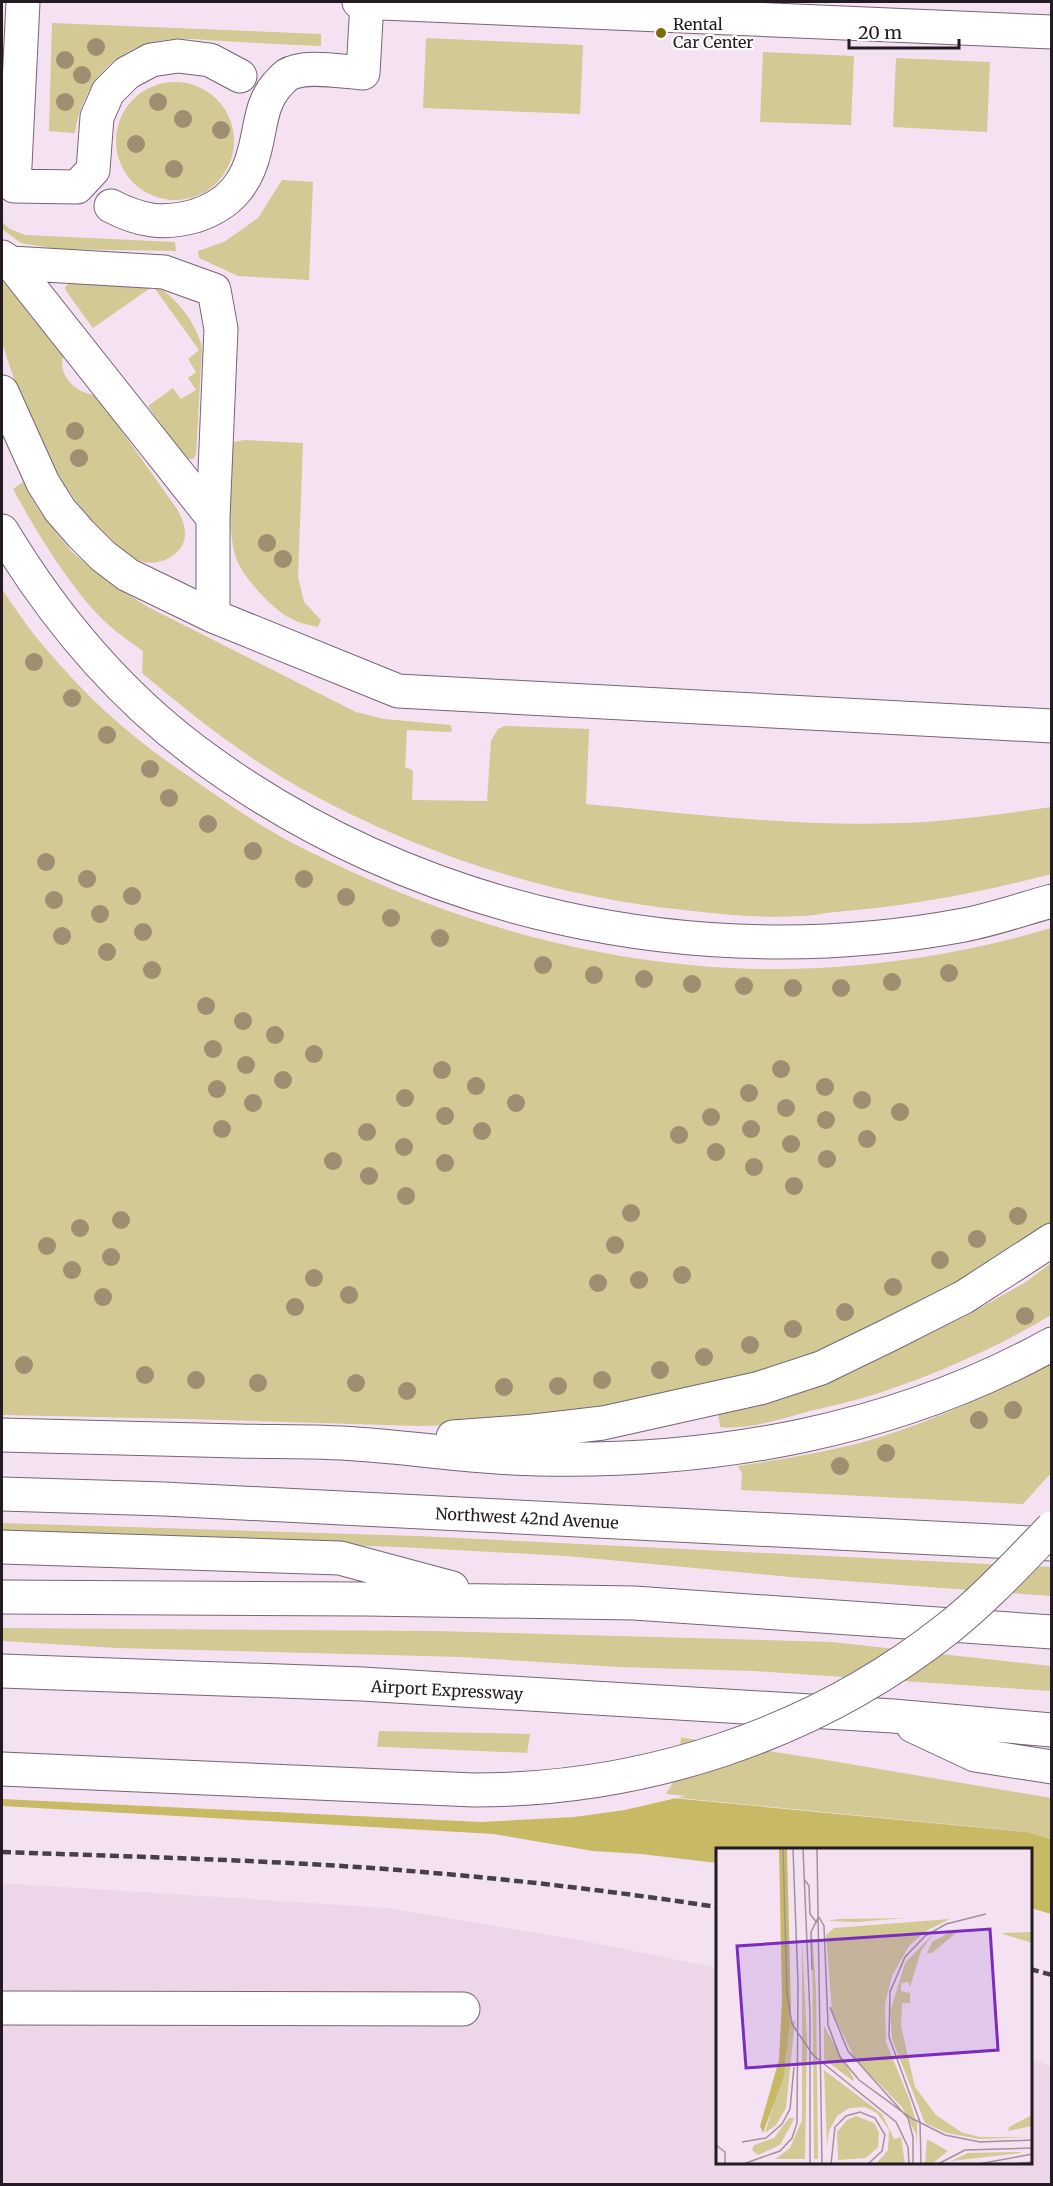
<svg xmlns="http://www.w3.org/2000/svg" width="1053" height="2186" font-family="Merriweather,serif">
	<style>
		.built { fill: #edd5ea }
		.green { fill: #d2c994 }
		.water { fill: #c8b964 }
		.pier { fill: #f4e2f2 }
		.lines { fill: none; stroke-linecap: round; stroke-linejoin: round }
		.minor-casing { stroke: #756573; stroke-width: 35 }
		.highway-casing { stroke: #756573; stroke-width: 35 }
		.minor { stroke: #fff; stroke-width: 33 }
		.highway { stroke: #fff; stroke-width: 33 }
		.rail { stroke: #483f47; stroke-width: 4.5; stroke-dasharray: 9 4.5; stroke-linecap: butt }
		.highway-bridge-casing { stroke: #756573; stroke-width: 35; stroke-linecap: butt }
		.highway-bridge { stroke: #fff; stroke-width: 33 }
		.tree { fill: #9d8f6f }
		.poi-dot { fill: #7a6b04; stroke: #fff; stroke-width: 2 }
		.labels { text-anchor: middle; stroke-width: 4.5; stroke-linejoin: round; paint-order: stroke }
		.poi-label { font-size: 16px; fill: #221b21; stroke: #fff; text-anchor: start }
		.street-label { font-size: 16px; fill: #221b21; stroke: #fff }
		.inset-road { fill: none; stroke: #a0929e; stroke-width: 1.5 }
		.view { fill: #7b2cbf; fill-opacity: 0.15; stroke: #7b2cbf; stroke-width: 3 }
		.inset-edge { fill: none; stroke: #221b21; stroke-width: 3 }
	</style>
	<rect width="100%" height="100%" fill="#f4e2f2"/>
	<!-- built -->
	<path class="built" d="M2 1883 387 1908 579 1940 717 1968V2164H1030L1031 2059 1051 2066V2184H2Z"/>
	<!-- green -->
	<path class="green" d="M52 23 321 34V46C288 45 256 43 224 41 204 40 183 37 164 40 114 47 82 85 75 133L49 131Z
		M426 38 583 45 580 114 423 108Z
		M763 52 854 56 851 125 760 122Z
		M896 58 990 62 987 132 893 127Z
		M116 141a59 59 0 1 1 118 0a59 59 0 1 1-118 0Z
		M282 180 313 182 309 280 238 276 199 258 198 251 224 242 258 218Z
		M2 222 10 229 25 235 175 242 176 251 57 249 21 243 2 229Z
		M4 282H10L65 352C54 373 76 394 96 395L177 509C182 518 185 525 185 535 184 556 158 567 140 561 131 558 121 549 114 542 56 492 24 414 2 342V283Z
		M70 282 156 286C177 298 196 323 202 347L196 455 193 459H186L182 454 148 406 173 388 181 399 196 390 188 378 196 372 188 359 199 350 153 286 93 328 66 291 65 287Z
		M245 440 303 443 298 577 304 602 321 620 318 627C311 625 303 624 296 621 276 614 243 578 236 558 226 527 232 475 233 442Z
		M23 482 38 509 57 534 73 553 112 584 148 607 356 712 384 719 451 725 452 731 449 732 407 730 405 768 411 769 413 771 412 800 487 801 491 741 498 729 505 726 589 729 586 804C691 814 796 827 901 823 952 821 1002 814 1051 807V874C979 893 910 906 835 912 824 913 812 916 801 916 762 918 723 915 684 910 550 896 422 855 304 790 246 758 193 716 142 673L143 651C124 638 105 624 90 606 60 571 35 529 13 489Z
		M2 589C16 610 30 631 47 650 82 692 124 731 168 762 202 785 235 810 271 831 289 842 310 852 329 861 442 916 563 953 690 965 809 977 937 962 1051 928V1228L1009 1256 810 1359 634 1406 464 1425 418 1426 189 1419 2 1415Z
		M1051 1263V1315C993 1350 928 1378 863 1398 845 1403 827 1407 810 1411 781 1419 749 1430 720 1427L718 1411 808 1389 849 1374 971 1313 1026 1282Z
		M1051 1363V1473L1023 1504 741 1490 742 1473 738 1466C778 1460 820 1453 860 1443 927 1425 990 1394 1051 1363Z
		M2 1523 417 1536 1051 1567V1596L791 1577 567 1556 400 1547 2 1535Z
		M2 1628 434 1631 832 1642 1051 1666V1691L754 1671 618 1667 462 1657 118 1648 2 1641Z
		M379 1731 530 1734 527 1754 377 1748Z
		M678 1737 826 1760 1051 1798V1839L1027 1832 660 1796Z"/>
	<!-- water -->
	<path class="water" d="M2 1734 1027 1832 1051 1839V1914L1031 1908 1030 1850H717V1863L641 1854 593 1851 494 1834 2 1806Z"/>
	<!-- pier -->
	<path class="pier" d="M2 1731 577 1755 647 1745 651 1733 678 1734 681 1737 678 1774 666 1794 685 1796 625 1810 574 1817 481 1822 2 1799Z"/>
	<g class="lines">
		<!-- minor casing -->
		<g class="minor-casing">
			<path id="minor" d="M23 2 14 186 77 187 93 170 97 117 108 92 127 73 151 60 178 56 210 60 240 76
				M359 2 1052 32
				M111 206C140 221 163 225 195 216 229 205 247 184 255 149 261 126 261 103 277 85 280 82 283 78 287 75 305 64 342 72 363 73L367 2
				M2 257 11 263 213 518V616
				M11 263 164 272 214 290 221 329 213 518
				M2 392 43 483 60 510 81 534 103 556 128 575 213 616 398 691 1052 726
				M2 2008 463 2009"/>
		</g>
		<!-- highway casing -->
		<g class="highway-casing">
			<path id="highway" d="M2 531C52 614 117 692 195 751 412 914 698 975 964 925 994 919 1023 909 1052 901
				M2 1435C80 1437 159 1439 238 1441 277 1442 317 1441 356 1444 417 1448 477 1458 538 1459 716 1463 895 1431 1052 1344
				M453 1437 534 1431 603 1423 760 1388 821 1368 889 1335 964 1297 1052 1240
				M2 1494 164 1499 1052 1544
				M2 1547 340 1558 452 1588
				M2 1597 366 1599 634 1603 1052 1632
				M2 1671 362 1684 893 1716 1052 1730
				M913 1726 975 1755 1052 1767"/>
		</g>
		<!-- minor -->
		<use href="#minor" class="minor"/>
		<!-- highway -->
		<use href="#highway" class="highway"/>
		<!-- rail -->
		<path class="rail" d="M2 1852C115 1856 229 1859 342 1866 467 1874 593 1888 717 1907
			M1030 1969 1052 1975"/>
		<!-- highway-bridge casing -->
		<g class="highway-bridge-casing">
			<path id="highway-bridge" d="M2 1769 474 1790C644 1790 813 1735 947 1629 985 1599 1018 1563 1052 1528"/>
		</g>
		<!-- highway-bridge -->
		<use href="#highway-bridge" class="highway-bridge"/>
	</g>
	<!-- trees -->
	<g class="tree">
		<circle cx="96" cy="47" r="9"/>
		<circle cx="65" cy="60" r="9"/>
		<circle cx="82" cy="75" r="9"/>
		<circle cx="65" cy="102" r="9"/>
		<circle cx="158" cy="102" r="9"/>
		<circle cx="183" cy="119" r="9"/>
		<circle cx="221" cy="130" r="9"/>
		<circle cx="136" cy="144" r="9"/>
		<circle cx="174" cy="169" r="9"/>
		<circle cx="75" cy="431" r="9"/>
		<circle cx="79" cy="458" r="9"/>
		<circle cx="267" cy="543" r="9"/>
		<circle cx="283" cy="559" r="9"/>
		<circle cx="34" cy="662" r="9"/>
		<circle cx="72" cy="698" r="9"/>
		<circle cx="107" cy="735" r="9"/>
		<circle cx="150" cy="769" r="9"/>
		<circle cx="169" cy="798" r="9"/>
		<circle cx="208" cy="824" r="9"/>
		<circle cx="253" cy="851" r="9"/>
		<circle cx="46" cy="862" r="9"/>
		<circle cx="87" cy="879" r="9"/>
		<circle cx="304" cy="879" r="9"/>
		<circle cx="132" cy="896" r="9"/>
		<circle cx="346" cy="897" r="9"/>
		<circle cx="54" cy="900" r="9"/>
		<circle cx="100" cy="914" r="9"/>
		<circle cx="391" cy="918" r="9"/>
		<circle cx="143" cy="932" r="9"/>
		<circle cx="62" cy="936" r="9"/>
		<circle cx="440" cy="938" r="9"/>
		<circle cx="107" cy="952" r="9"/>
		<circle cx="543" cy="965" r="9"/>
		<circle cx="152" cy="970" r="9"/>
		<circle cx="949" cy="973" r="9"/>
		<circle cx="594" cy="975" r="9"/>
		<circle cx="644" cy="979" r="9"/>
		<circle cx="892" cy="982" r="9"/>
		<circle cx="692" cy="984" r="9"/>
		<circle cx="744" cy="986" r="9"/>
		<circle cx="793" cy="988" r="9"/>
		<circle cx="841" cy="988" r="9"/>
		<circle cx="206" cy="1006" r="9"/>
		<circle cx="243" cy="1021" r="9"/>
		<circle cx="275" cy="1035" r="9"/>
		<circle cx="213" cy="1049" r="9"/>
		<circle cx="314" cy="1054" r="9"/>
		<circle cx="246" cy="1065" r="9"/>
		<circle cx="781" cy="1069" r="9"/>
		<circle cx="442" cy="1070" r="9"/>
		<circle cx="283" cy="1080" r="9"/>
		<circle cx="476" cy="1086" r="9"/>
		<circle cx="825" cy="1087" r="9"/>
		<circle cx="217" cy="1089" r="9"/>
		<circle cx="749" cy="1093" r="9"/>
		<circle cx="405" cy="1098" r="9"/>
		<circle cx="862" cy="1100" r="9"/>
		<circle cx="253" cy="1103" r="9"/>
		<circle cx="516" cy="1103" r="9"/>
		<circle cx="786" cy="1108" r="9"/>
		<circle cx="900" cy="1112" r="9"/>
		<circle cx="445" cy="1116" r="9"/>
		<circle cx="711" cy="1117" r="9"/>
		<circle cx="826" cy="1120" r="9"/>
		<circle cx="222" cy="1129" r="9"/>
		<circle cx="751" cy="1129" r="9"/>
		<circle cx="482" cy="1131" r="9"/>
		<circle cx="367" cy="1132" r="9"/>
		<circle cx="679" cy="1135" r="9"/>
		<circle cx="867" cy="1139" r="9"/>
		<circle cx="791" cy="1144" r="9"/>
		<circle cx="404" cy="1147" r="9"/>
		<circle cx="716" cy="1152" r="9"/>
		<circle cx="827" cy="1159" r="9"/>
		<circle cx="333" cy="1161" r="9"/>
		<circle cx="445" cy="1163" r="9"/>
		<circle cx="754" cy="1167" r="9"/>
		<circle cx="369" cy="1176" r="9"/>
		<circle cx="794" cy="1186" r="9"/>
		<circle cx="406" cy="1196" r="9"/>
		<circle cx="631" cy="1213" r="9"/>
		<circle cx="1018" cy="1216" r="9"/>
		<circle cx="121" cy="1220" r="9"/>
		<circle cx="80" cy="1228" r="9"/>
		<circle cx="977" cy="1239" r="9"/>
		<circle cx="615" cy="1245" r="9"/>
		<circle cx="47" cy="1246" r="9"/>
		<circle cx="111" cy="1257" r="9"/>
		<circle cx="940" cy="1260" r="9"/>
		<circle cx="72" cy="1270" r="9"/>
		<circle cx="682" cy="1275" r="9"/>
		<circle cx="314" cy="1278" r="9"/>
		<circle cx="639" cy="1280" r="9"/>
		<circle cx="598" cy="1283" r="9"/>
		<circle cx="893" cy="1287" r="9"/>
		<circle cx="349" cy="1295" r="9"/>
		<circle cx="103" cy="1297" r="9"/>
		<circle cx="295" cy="1307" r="9"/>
		<circle cx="845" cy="1312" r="9"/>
		<circle cx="1025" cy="1316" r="9"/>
		<circle cx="793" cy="1329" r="9"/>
		<circle cx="750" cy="1345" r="9"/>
		<circle cx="704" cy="1357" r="9"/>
		<circle cx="24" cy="1365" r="9"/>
		<circle cx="660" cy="1370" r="9"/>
		<circle cx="145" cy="1375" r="9"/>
		<circle cx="196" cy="1380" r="9"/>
		<circle cx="602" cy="1380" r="9"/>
		<circle cx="258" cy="1383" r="9"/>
		<circle cx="356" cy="1383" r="9"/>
		<circle cx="558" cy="1386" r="9"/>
		<circle cx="504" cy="1387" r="9"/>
		<circle cx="407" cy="1391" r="9"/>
		<circle cx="1013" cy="1410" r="9"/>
		<circle cx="979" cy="1420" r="9"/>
		<circle cx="886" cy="1453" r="9"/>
		<circle cx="840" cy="1466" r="9"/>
	</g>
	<!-- markers -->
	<circle class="poi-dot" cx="661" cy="33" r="6"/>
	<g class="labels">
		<!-- poi labels -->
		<g class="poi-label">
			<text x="673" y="30">Rental<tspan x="673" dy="18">Car Center</tspan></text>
		</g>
		<!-- street labels -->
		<g class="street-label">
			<text transform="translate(527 1518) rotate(3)" y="6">Northwest 42nd Avenue</text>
			<text transform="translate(447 1690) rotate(3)" y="6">Airport Expressway</text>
		</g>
	</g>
	<!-- overview -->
	<g transform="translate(716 1848)">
		<rect width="316" height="316" fill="#f4e2f2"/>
		<path d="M190 70 140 74 112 73 121 71ZM234 71 210 83 193 98 176 128 169 156 170 194 194 253 201 277V300L200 286 186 259 139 211 116 163 110 87 118 80ZM236 83 241 84 216 105H211L216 94ZM96 84 100 141 102 311H98ZM316 84V95L287 86V85ZM217 86 205 103 194 139 192 134 185 135V143L194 145V155H186L185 178 199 239 220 267 245 284 263 289H316L263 291 231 285 209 275 176 191 174 164 189 115ZM86 92 91 190 89 311H59L74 300 86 272ZM72 172 79 173 70 260 60 277 49 285 70 214ZM108 178 138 231 137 233 108 211ZM108 222 166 266 178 291 185 289 189 316H160L172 302 173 282 161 265 149 259 133 260 121 268 113 283 111 299ZM316 267V278L292 283 293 279ZM140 268 158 275 163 284 162 299 150 310 122 312 121 284 131 272ZM73 270H78L76 275 64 297 42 307 36 302 38 297 58 290ZM211 291 232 303 217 315 209 316ZM252 305 304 304 305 305 235 313Z" fill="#d2c994"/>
		<path d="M63 1H71L75 162 68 228 47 285 44 278 63 212 66 153Z" fill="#c8b964"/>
		<path class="inset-road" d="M67 1 71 146 76 176 97 207 180 274 192 299 193 316M87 1 94 167V316M101 1 106 316M88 31 93 38 94 66 101 75M103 69 108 78 112 177 124 209 143 232 195 270 229 287 264 294 317 292M96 122 95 84 102 70M114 159 132 203 192 270 197 289V316M26 294 50 290 66 276 74 261 78 219M0 297 9 304V316M27 316 64 303 76 290 81 275 82 136 77 1M115 316 119 279 130 268 144 264 159 270 169 287 166 303 152 316M205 316 204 274 173 189 174 144 189 109 209 88 230 76 270 66M222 316 249 302 317 300M262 316 317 306M296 316 317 314"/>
		<path class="view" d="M274 81 282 202 30 220 21 98Z"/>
		<rect width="316" height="316" class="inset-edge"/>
	</g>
	<!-- border -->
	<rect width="1053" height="2186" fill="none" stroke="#221b21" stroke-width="6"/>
	<!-- scale -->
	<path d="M849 39v9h110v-9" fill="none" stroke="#221b21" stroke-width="3"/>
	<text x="858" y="39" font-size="18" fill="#221b21" stroke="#ffffff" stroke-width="4.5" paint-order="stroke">20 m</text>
</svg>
